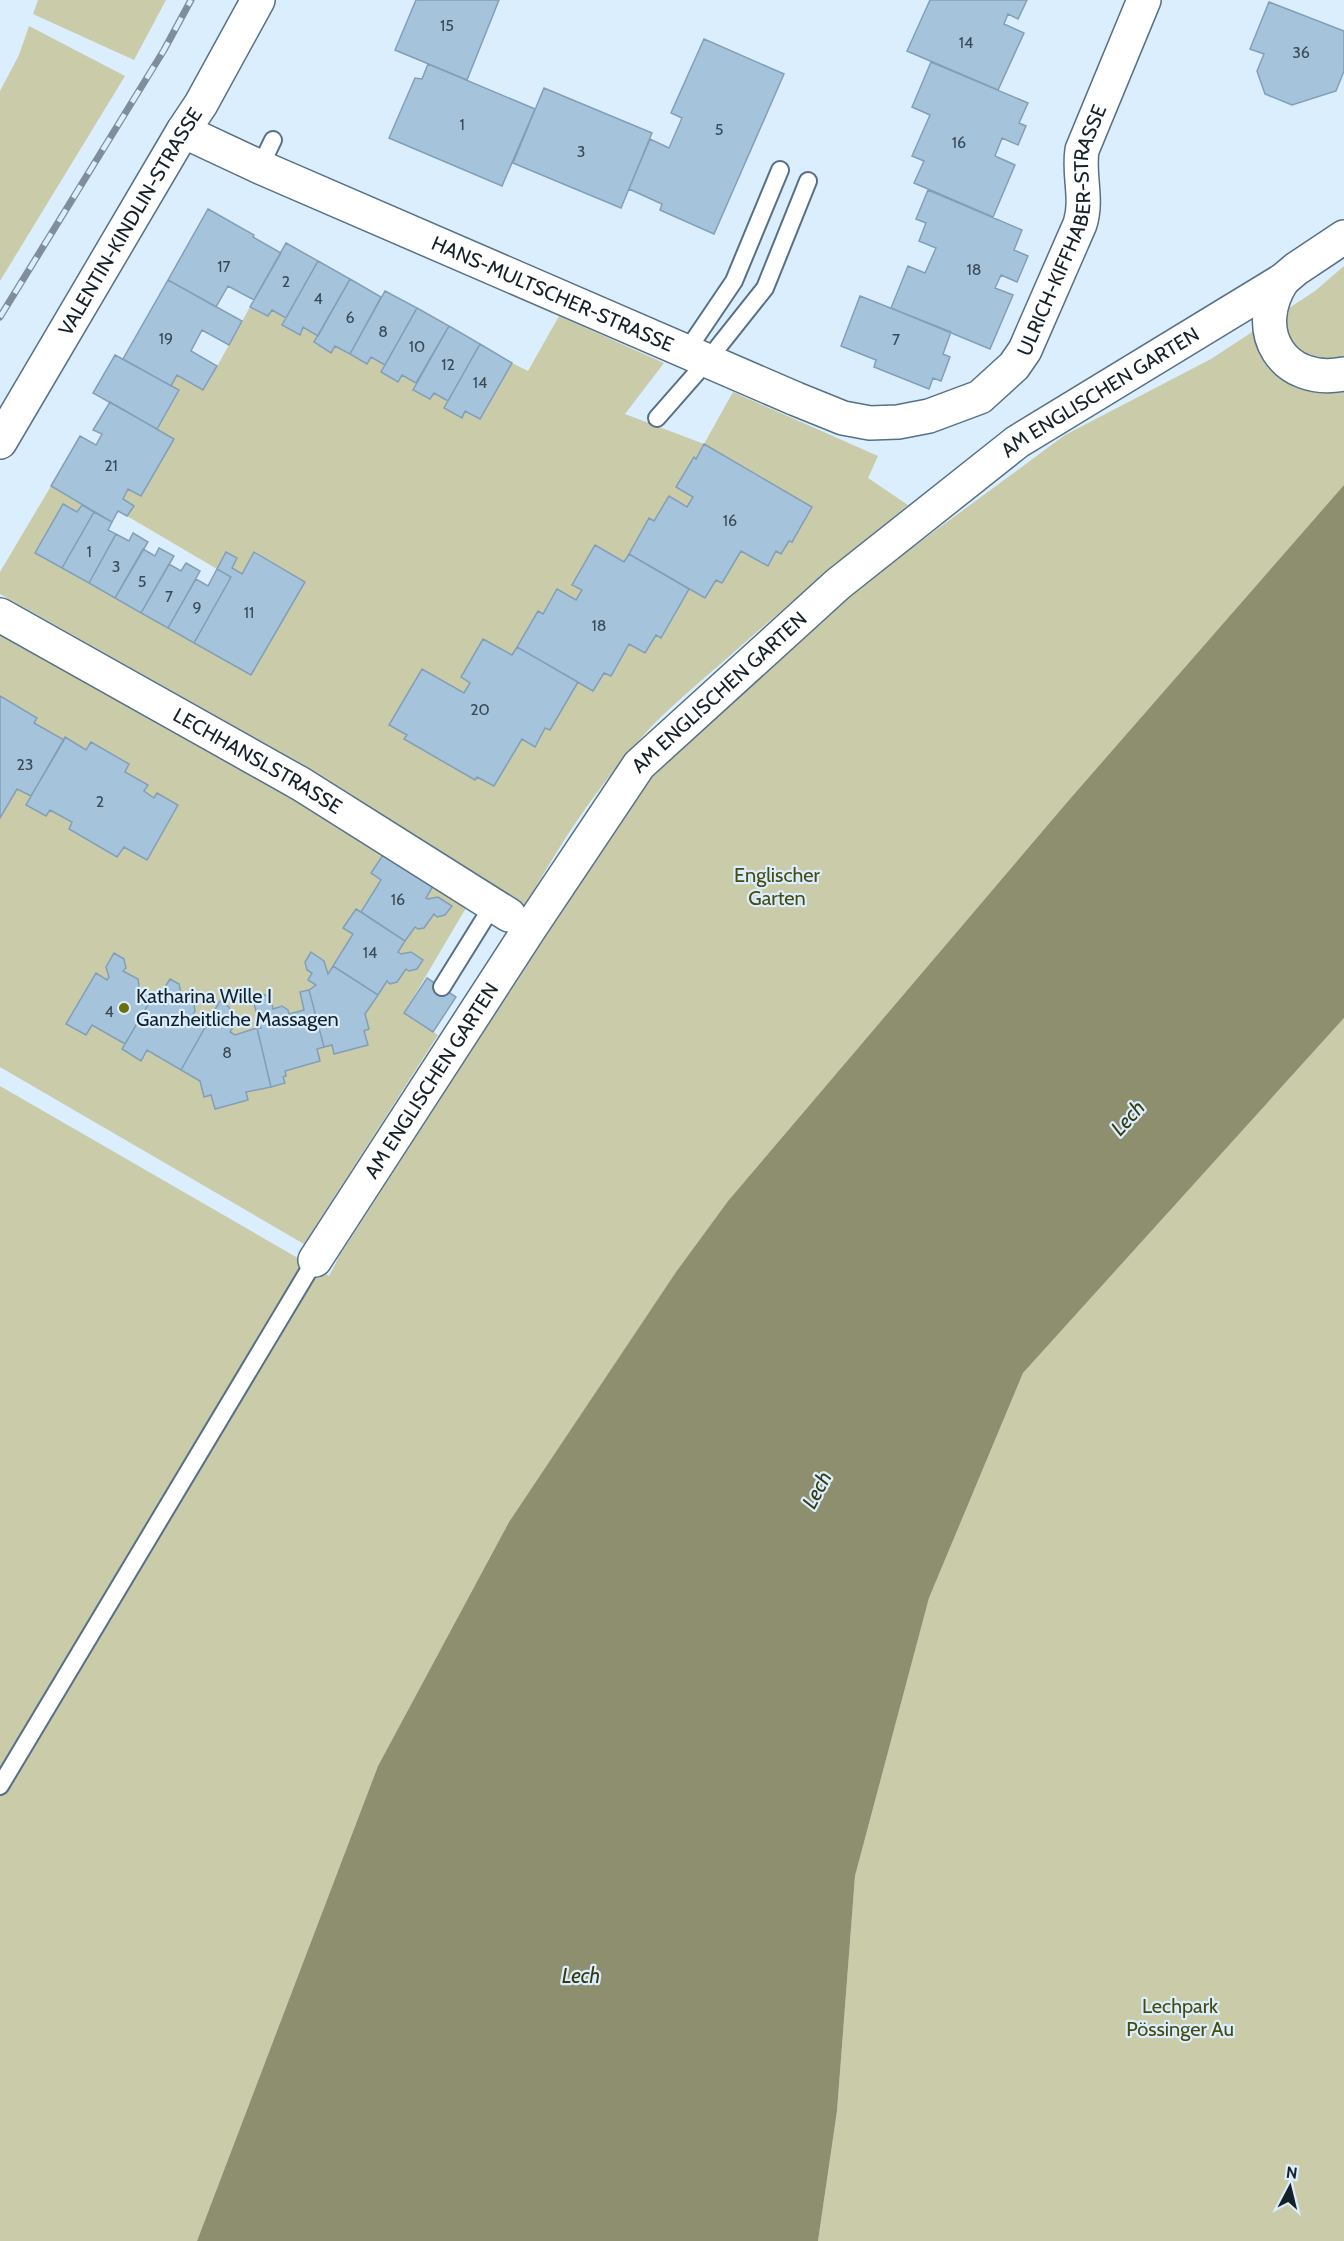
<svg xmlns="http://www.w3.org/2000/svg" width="1344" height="2241" font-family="Cabin,sans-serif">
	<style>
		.green { fill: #c9cba9 }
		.water { fill: #8d8f6e }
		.building { fill: #a6c3dc; stroke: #829fb7; stroke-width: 1.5 }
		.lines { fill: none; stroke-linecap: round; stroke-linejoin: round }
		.lane-casing { stroke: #567187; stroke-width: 20 }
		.street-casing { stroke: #567187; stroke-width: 36 }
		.lane { stroke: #fff; stroke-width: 16 }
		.street { stroke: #fff; stroke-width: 33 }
		.rail-casing { stroke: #7f8e9a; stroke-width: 7 }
		.rail { stroke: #dbeefd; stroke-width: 4.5; stroke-dasharray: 14; stroke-linecap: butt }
		.poi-dot { fill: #6b6d0f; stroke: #dbeefd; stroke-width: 2 }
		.labels { text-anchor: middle; stroke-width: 4.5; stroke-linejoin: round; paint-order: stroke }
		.number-label { font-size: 16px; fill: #394a56 }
		.street-label { font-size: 20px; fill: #15212a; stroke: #dbeefd }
		.park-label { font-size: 20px; fill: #484a0f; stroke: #dbeefd }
		.poi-label { font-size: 20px; fill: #15212a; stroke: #dbeefd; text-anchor: start }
		.water-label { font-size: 21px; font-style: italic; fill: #37380d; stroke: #dbeefd }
	</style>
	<rect width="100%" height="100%" fill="#dbeefd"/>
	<!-- green -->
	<path class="green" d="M38 0H166L134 60 33 14Z
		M29 26 125 76 0 281V91L19 55Z
		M1344 266V485L1069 800 728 1201 676 1272 509 1522 378 1766 197 2241H0V1086L329 1276 340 1255 651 773 848 595 1065 435 1211 359 1315 291Z
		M250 307 267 316 272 310 286 318 282 325 300 334 303 327 318 336 314 343 331 352 335 346 367 364 371 357 385 365 381 372 398 382 402 375 416 383 413 390 430 399 434 393 448 401 462 417 465 411 480 419 512 363 528 371 559 316 664 363 625 414 704 444 733 392 878 456 868 478 908 505C849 553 791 602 734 652 704 679 667 708 641 738 596 789 557 847 525 907L318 773 0 594V572L51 486 82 503 77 512 63 505 35 553 252 674 304 581 254 552 242 574 232 568 237 558 227 552 217 569 127 516 133 506 123 499 128 489 141 496 174 439 157 429 179 391 171 386 177 375 204 390Z
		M0 632 313 810 466 908 404 1013 438 1035 304 1244 0 1067Z
		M1344 1018V2241H818L837 2111 855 1876 929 1598 1023 1373Z"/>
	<!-- water -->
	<path class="water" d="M1344 485V1018L1023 1373 929 1598 855 1876 837 2111 818 2241H197L378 1766 509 1522 676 1272 728 1201 1069 800Z"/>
	<!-- building -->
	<path class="building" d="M416 0H499L467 80 395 50Z
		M930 0H1027L1018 19 1008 14 1004 24 1024 33 998 90 907 51Z
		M1269 2 1344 31V71L1336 91 1292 105 1265 94 1257 71 1264 54 1250 49Z
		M704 39 784 74 714 234 660 210 662 204 629 189 650 139 669 148 682 118 671 113Z
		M931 62 1028 103 1019 123 1026 126 1018 145 1002 138 995 156 1015 165 993 217 914 183 924 161 912 156 930 115 912 107Z
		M428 64 535 109 502 186 389 138 415 78 422 79Z
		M544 88 652 133 621 208 513 163Z
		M928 190 1022 230 1014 250 1028 256 1017 282 1001 275 995 288 1013 295 990 349 891 308 908 266 925 273 936 248 919 241 926 223 916 219Z
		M208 209 254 235 253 237 281 253 254 300 228 286 216 307 168 280Z
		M286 243 318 261 286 318 272 310 268 316 250 307Z
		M318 261 350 279 318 336 303 327 300 335 282 325Z
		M350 279 381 297 350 354 335 346 331 353 314 342Z
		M168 280 242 321 229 345 202 330 191 351 217 366 203 390 177 375 171 386 123 359Z
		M385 291 417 308 385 365 371 357 367 364 350 354Z
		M860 296 951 332 943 354 950 357 941 381 933 378 929 389 874 367 876 360 841 346Z
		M417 308 449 326 416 383 402 375 398 382 381 372Z
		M449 326 480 344 448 401 434 393 430 399 413 390Z
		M480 344 512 363 480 419 465 411 462 418 444 408Z
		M115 355 179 390 157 429 93 393Z
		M110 402 174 439 141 496 128 489 123 499 134 506 127 516 118 511 112 522 51 486 80 436 96 445 102 434 93 430Z
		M704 444 812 507 792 542 789 541 781 554 776 551 768 566 741 551 722 583 716 580 705 598 629 554 649 518 654 521 669 496 687 507 693 497 676 487 694 457 696 459Z
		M63 504 77 512 82 505 94 512 62 568 35 553Z
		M94 512 112 522 108 530 116 534 89 583 62 568Z
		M133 533 148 542 115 598 89 583 116 534 129 541Z
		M595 545 624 562 629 554 689 589 661 638 656 635 645 653 629 644 611 676 604 673 593 691 517 647 538 611 543 614 557 589 576 600 582 590 572 585Z
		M159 548 174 556 141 613 115 598 143 549 155 556Z
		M226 552 237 558 232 568 242 574 254 552 305 582 251 675 194 643 231 577 217 569Z
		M186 563 200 571 168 628 141 613 169 564 181 571Z
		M217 569 231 577 194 643 168 628 196 579 208 586Z
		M483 639 512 655 517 647 578 682 550 730 545 728 535 747 522 739 494 786 477 777 475 780 404 739 407 735 389 725 422 669 464 693 470 683 461 677Z
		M0 696 37 718 34 723 64 740 31 796 17 789 0 818Z
		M65 737 86 750 91 742 129 764 125 772 148 785 144 791 154 798 157 793 178 805 147 860 124 847 117 857 69 829 72 822 50 810 46 816 26 805Z
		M383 855 433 886 426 898 428 899 438 897 452 906 445 915 437 917 434 914 424 928 418 929 415 927 405 941 361 912 381 880 371 873Z
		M356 909 405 941 398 952 401 954 411 952 423 960 417 969 409 971 406 969 397 982 390 984 387 981 378 995 333 966 353 934 343 928Z
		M311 952 324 961 328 974 333 966 378 995 365 1014 369 1029 364 1031 368 1045 334 1054 332 1045 324 1047 309 990 316 985 308 980 312 973 307 970 305 962Z
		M114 953 124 959 126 968 123 971 138 979 139 986 138 990 152 998 125 1044 92 1025 86 1035 66 1024 96 973 107 980 109 977 106 967Z
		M427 978 456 997 433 1032 404 1013Z
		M170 979 179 984 181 993 179 996 194 1005 195 1011 193 1015 207 1024 181 1070 147 1050 141 1061 122 1049 152 998 164 1005 162 992Z
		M309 990 324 1047 317 1049 320 1061 285 1071 286 1076 283 1077 285 1083 271 1087 257 1028H261L252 997 263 994 271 998 273 1009 282 1006 288 1010 289 1014 304 1010 300 992Z
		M220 1001 229 1007 231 1015 229 1020 235 1024 230 1032 235 1035 257 1028 271 1087 246 1092 248 1100 215 1109 211 1095 204 1097 200 1081 181 1070 207 1024 215 1028 216 1026 212 1014Z"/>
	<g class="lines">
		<!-- lane casing -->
		<g class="lane-casing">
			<path id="lane" d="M260 167 273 140
				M686 352 734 281 780 170
				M657 418 707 361 765 288 808 181
				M442 987 493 905
				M0 1786 315 1260"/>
		</g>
		<!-- street casing -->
		<g class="street-casing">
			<g id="street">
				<path id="s1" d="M183 131 260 167 796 399 843 418 870 423 898 422 929 416 980 397 1014 366 1025 350 1080 224C1088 199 1078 175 1082 150L1144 0"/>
				<path d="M1283 280C1249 331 1283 386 1344 374"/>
				<path id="s2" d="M0 442 183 131 201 104 258 0"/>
				<path id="s3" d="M0 615 301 784 509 915"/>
				<path id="s4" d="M315 1260 530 928 639 765 838 584 1017 442 1283 280 1296 269 1344 237"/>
			</g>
		</g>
		<!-- lane -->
		<use href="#lane" class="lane"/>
		<!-- street -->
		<use href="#street" class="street"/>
		<!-- rail casing -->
		<g class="rail-casing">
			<path id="rail" d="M0 317 164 50 191 0"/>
		</g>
		<!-- rail -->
		<use href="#rail" class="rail"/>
	</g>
	<!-- markers -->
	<circle class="poi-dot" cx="124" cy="1008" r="6"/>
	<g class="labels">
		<!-- number labels -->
		<g class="number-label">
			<text x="447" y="31">15</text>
			<text x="966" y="48">14</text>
			<text x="1301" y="58">36</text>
			<text x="462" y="130">1</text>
			<text x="719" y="135">5</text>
			<text x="959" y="148">16</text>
			<text x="581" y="157">3</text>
			<text x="224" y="272">17</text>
			<text x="974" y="275">18</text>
			<text x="286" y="287">2</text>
			<text x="318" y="304">4</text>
			<text x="350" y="323">6</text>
			<text x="383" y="337">8</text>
			<text x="166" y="344">19</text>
			<text x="896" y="345">7</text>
			<text x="417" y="352">10</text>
			<text x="448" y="370">12</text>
			<text x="480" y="388">14</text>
			<text x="111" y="471">21</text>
			<text x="730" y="526">16</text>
			<text x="89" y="557">1</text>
			<text x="116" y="572">3</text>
			<text x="142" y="587">5</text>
			<text x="169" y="602">7</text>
			<text x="197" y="613">9</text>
			<text x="249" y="618">11</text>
			<text x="599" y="631">18</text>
			<text x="480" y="715">20</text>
			<text x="25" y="770">23</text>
			<text x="100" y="807">2</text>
			<text x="398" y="905">16</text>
			<text x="370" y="958">14</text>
			<text x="109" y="1017">4</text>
			<text x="227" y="1058">8</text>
		</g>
		<!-- street labels -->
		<g class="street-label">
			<text dy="7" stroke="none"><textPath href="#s2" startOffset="256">VALENTIN-KINDLIN-STRASSE</textPath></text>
			<text dy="7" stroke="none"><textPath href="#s1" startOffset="1054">ULRICH-KIFFHABER-STRASSE</textPath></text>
			<text dy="7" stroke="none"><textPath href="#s1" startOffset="404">HANS-MULTSCHER-STRASSE</textPath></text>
			<text dy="7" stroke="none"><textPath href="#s4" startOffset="1186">AM ENGLISCHEN GARTEN</textPath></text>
			<text dy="7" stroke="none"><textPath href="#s4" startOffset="700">AM ENGLISCHEN GARTEN</textPath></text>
			<text dy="7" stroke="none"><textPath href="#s3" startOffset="296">LECHHANSLSTRASSE</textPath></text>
			<text dy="7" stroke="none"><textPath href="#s4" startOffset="214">AM ENGLISCHEN GARTEN</textPath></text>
		</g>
		<!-- park labels -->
		<g class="park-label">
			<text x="777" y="882">Englischer<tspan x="777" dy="23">Garten</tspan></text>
			<text x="1180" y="2013">Lechpark<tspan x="1180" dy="23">Pössinger Au</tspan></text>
		</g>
		<!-- poi labels -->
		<g class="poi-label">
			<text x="136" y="1003">Katharina Wille I<tspan x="136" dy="23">Ganzheitliche Massagen</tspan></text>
		</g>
		<!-- water labels -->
		<g class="water-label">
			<text transform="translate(1128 1118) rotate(-48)" y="7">Lech</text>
			<text transform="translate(817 1490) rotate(-62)" y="7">Lech</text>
			<text x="581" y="1983">Lech</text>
		</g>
	</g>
	<!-- north arrow -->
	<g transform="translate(1290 2187) rotate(7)" stroke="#dbeefd" stroke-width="4.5" paint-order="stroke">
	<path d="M0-4.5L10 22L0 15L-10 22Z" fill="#15212a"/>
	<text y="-9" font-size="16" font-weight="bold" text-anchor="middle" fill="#15212a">N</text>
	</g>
</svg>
